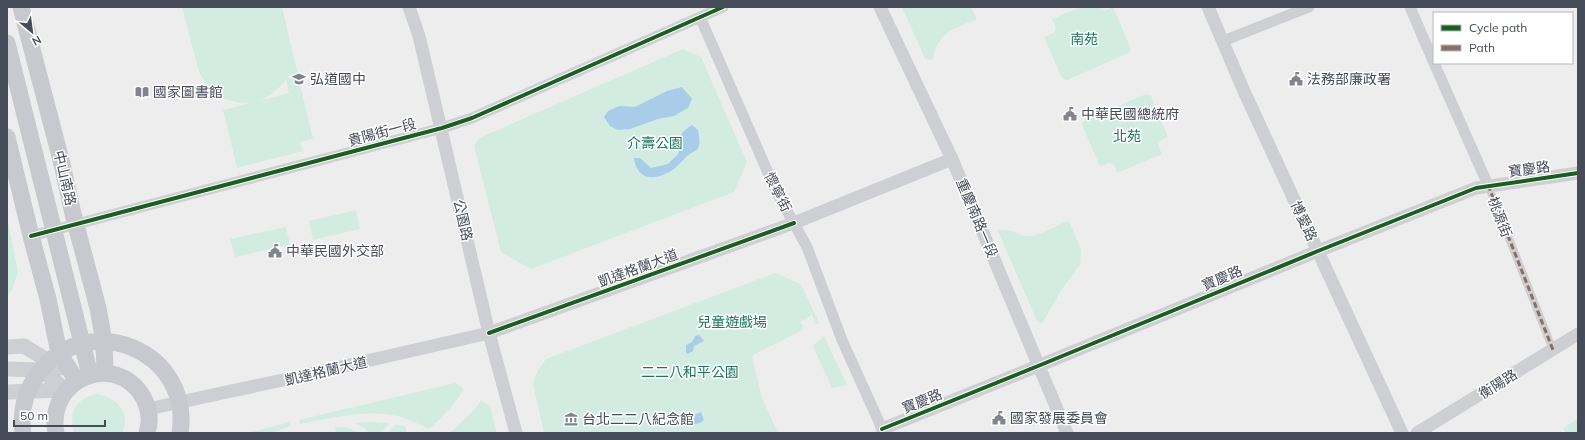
<svg xmlns="http://www.w3.org/2000/svg" width="1585" height="440" font-family="Mulish,'Noto Sans TC',sans-serif">
	<style>
		.green { fill: #d2ece2 }
		.water { fill: #a9cde9 }
		.lines { fill: none; stroke-linecap: round; stroke-linejoin: round }
		.pedestrian { stroke: #cecfd3; stroke-width: 8 }
		.minor { stroke: #cecfd3; stroke-width: 11 }
		.tertiary { stroke: #cecfd3; stroke-width: 13 }
		.secondary { stroke: #cecfd3; stroke-width: 15 }
		.primary { stroke: #c8c9ce; stroke-width: 17 }
		.quiet { stroke: #8d6e63; stroke-width: 3; stroke-dasharray: 6 3; stroke-linecap: butt }
		.cycleway-casing { stroke: #fff; stroke-width: 6 }
		.cycleway { stroke: #1b5e20; stroke-width: 4 }
		.labels { text-anchor: middle; stroke-width: 3; stroke-linejoin: round; paint-order: stroke }
		.park-label { font-size: 14px; fill: #1b765d; stroke: #fff }
		.poi-label { font-size: 14px; fill: #464b59; stroke: #fff; text-anchor: start }
		.street-label { font-size: 14px; fill: #464b59; stroke: #fff }
	</style>
	<rect width="100%" height="100%" fill="#eeeded"/>
	<!-- green -->
	<path class="green" d="M182 7H282L313 139 300 142 303 151 237 168 223 110 289 93 286 80C281 85 276 91 270 95 243 113 213 99 199 72Z
		M902 7H971L977 19C954 29 937 32 933 60L925 59Z
		M1081 7H1099L1100 9 1105 11 1113 7 1131 49 1129 53 1067 80 1062 78 1044 37 1054 33 1056 28 1052 19Z
		M683 49 701 57 747 162 734 192 531 269 501 252 474 146 479 138Z
		M1146 94 1151 96 1168 137 1160 141 1158 145 1162 154 1117 173 1114 165 1109 163 1100 166 1082 125 1084 121Z
		M356 210 360 229 313 240 309 221Z
		M7 216 18 271 12 291 7 295Z
		M1068 221 1070 223 1081 249 1080 265 1062 289 1042 324 1037 321 998 231C1014 227 1016 237 1029 236 1039 236 1058 225 1068 221Z
		M286 227 290 245 235 257 230 239Z
		M775 273 801 284 819 323 817 325 812 315 800 322 804 329 752 356 762 398 778 433H544L533 384 537 372 546 359Z
		M824 336 847 385 832 388 813 346Z
		M455 383 464 389C455 405 442 417 429 429 419 424 409 419 398 416 365 409 332 418 300 424L299 420Z
		M96 394C116 396 132 413 122 433H74C68 412 76 399 96 394Z
		M481 400 490 406 497 433H450L476 408Z
		M1578 419V433H1566L1563 428Z
		M290 422V426L272 433H247Z
		M368 422 390 423 381 433H369L364 428 354 423Z
		M395 425 405 426 407 433H387Z
		M335 427H345L360 433H336Z"/>
	<!-- water -->
	<path class="water" d="M682 87 692 99 688 108 674 116 658 119 630 129 618 130 610 126 604 117 608 111 619 106 635 107 667 91Z
		M692 125 698 130C699 135 700 141 699 146 697 152 691 152 687 156 683 160 679 165 674 169 657 181 637 182 634 158H640L651 168 668 164 679 153C677 138 680 133 692 125Z
		M699 335 704 341 694 346 693 351 688 354 686 353V345L692 342 695 336Z
		M701 412 704 420 702 422 690 426H688L685 419Z"/>
	<g class="lines">
		<!-- pedestrian -->
		<path class="pedestrian" d="M1488 185 1553 350"/>
		<!-- minor -->
		<path class="minor" d="M1410 7 1434 63
			M700 17 776 191 807 247 842 340 884 433
			M1223 41 1309 7
			M1434 63 1488 185
			M31 236 442 128 472 118 723 7"/>
		<!-- tertiary -->
		<path class="tertiary" d="M409 7 419 36 489 333 516 433
			M880 7 952 159 1067 433
			M1208 7 1243 89 1402 433
			M148 409 292 378 489 333 794 223 952 159
			M882 429 1038 366 1318 251 1476 188 1578 173
			M1417 433 1578 334"/>
		<!-- secondary -->
		<path class="secondary" d="M7 347 24 346 60 368
			M7 369 41 370 66 390
			M7 392 66 390"/>
		<!-- primary -->
		<path class="primary" d="M21 7 62 164 73 214 98 308 104 342 105 373
			M7 43 90 375
			M7 137 31 236 48 299 59 353 77 381
			M23 433C20 413 25 392 37 375 86 307 193 350 180 433
			M56 433C46 379 115 350 143 397 149 408 151 421 147 433"/>
		<!-- quiet -->
		<path class="quiet" d="M1488 185 1553 350"/>
		<!-- cycleway casing -->
		<g class="cycleway-casing">
			<path id="cycleway" d="M31 236 442 128 472 118 723 7
				M489 333 794 223
				M882 429 1038 366 1318 251 1476 188 1578 173"/>
		</g>
		<!-- cycleway -->
		<use href="#cycleway" class="cycleway"/>
	</g>
	<!-- icons -->
	<defs>
		<g id="school-bare" transform="scale(1.08)"><path d="M0-5L7-2L0 1L-7-2ZM-4 1L0 2.5L4 1V4Q0 6-4 4Z" fill="#81848d" stroke="#fff" stroke-width="2.5" paint-order="stroke"/></g>
		<g id="civic-bare" transform="scale(1.08)"><path d="M-.6-6.5H3V-4.5H.6V-3L4-1V1h2V6H-6V1h2V-1L-.6-3ZM-1.2 2.5V6h2.4V2.5Z" fill="#81848d" stroke="#fff" stroke-width="2.5" paint-order="stroke"/></g>
		<g id="library-bare" transform="scale(1.08)"><path d="M-6-4Q-3-5.5-.7-3.5V5Q-3 3-6 4ZM6-4Q3-5.5 .7-3.5V5Q3 3 6 4Z" fill="#81848d" stroke="#fff" stroke-width="2.5" paint-order="stroke"/></g>
		<g id="museum-bare" transform="scale(1.08)"><path d="M0-6L6-3V-2H-6V-3ZM-5-1h2V3h-2ZM-1-1h2V3h-2ZM3-1h2V3H3ZM-6 4H6V6H-6Z" fill="#81848d" stroke="#fff" stroke-width="2.5" paint-order="stroke"/></g>
	</defs>
	<g fill-rule="evenodd">
		<use href="#school-bare" x="299" y="79"/>
		<use href="#civic-bare" x="1296" y="79"/>
		<use href="#library-bare" x="142" y="92"/>
		<use href="#civic-bare" x="1070" y="114"/>
		<use href="#civic-bare" x="275" y="251"/>
		<use href="#civic-bare" x="999" y="418"/>
		<use href="#museum-bare" x="571" y="419"/>
	</g>
	<g class="labels">
		<!-- park labels -->
		<g class="park-label">
			<text x="1084" y="44">南苑</text>
			<text x="1127" y="141">北苑</text>
			<text x="655" y="148">介壽公園</text>
			<text x="732" y="327">兒童遊戲場</text>
			<text x="690" y="377">二二八和平公園</text>
		</g>
		<!-- poi labels -->
		<g class="poi-label">
			<text x="310" y="84">弘道國中</text>
			<text x="1307" y="84">法務部廉政署</text>
			<text x="153" y="97">國家圖書館</text>
			<text x="1081" y="119">中華民國總統府</text>
			<text x="286" y="256">中華民國外交部</text>
			<text x="1010" y="423">國家發展委員會</text>
			<text x="582" y="424">台北二二八紀念館</text>
		</g>
		<!-- street labels -->
		<g class="street-label">
			<text transform="translate(382 132) rotate(-15)" y="5">貴陽街一段</text>
			<text transform="translate(1529 169) rotate(-8)" y="5">寶慶路</text>
			<text transform="translate(65 178) rotate(77)" y="5">中山南路</text>
			<text transform="translate(778 192) rotate(63)" y="5">懷寧街</text>
			<text transform="translate(1500 217) rotate(69)" y="5">桃源街</text>
			<text transform="translate(977 218) rotate(67)" y="5">重慶南路一段</text>
			<text transform="translate(463 220) rotate(77)" y="5">公園路</text>
			<text transform="translate(1304 221) rotate(65)" y="5">博愛路</text>
			<text transform="translate(638 268) rotate(-20)" y="5">凱達格蘭大道</text>
			<text transform="translate(1222 278) rotate(-23)" y="5">寶慶路</text>
			<text transform="translate(326 371) rotate(-13)" y="5">凱達格蘭大道</text>
			<text transform="translate(1498 384) rotate(-32)" y="5">衡陽路</text>
			<text transform="translate(922 401) rotate(-22)" y="5">寶慶路</text>
		</g>
	</g>
	<!-- border -->
	<rect width="1585" height="440" fill="none" stroke="#464b59" stroke-width="16"/>
	<!-- legend -->
	<rect x="1433" y="12" width="140" height="52" fill="#ffffff" stroke="#b5b7bd"/>
	<rect x="1441" y="25" width="20" height="6" fill="#1b5e20" stroke="#b5b7bd"/>
	<text x="1469" y="32" font-size="12" fill="#464b59">Cycle path</text>
	<rect x="1441" y="45" width="20" height="6" fill="#8d6e63" stroke="#b5b7bd"/>
	<text x="1469" y="52" font-size="12" fill="#464b59">Path</text>
	<!-- north arrow -->
	<g transform="translate(32 32) rotate(151)" stroke="#ffffff" stroke-width="3" paint-order="stroke">
	<path d="M0-3L7 15L0 10L-7 15Z" fill="#464b59"/>
	<text y="-6" font-size="11" font-weight="bold" text-anchor="middle" fill="#464b59">N</text>
	</g>
	<!-- scale -->
	<path d="M14 420v6h91v-6" fill="none" stroke="#464b59" stroke-width="2"/>
	<text x="20" y="420" font-size="12" fill="#464b59" stroke="#ffffff" stroke-width="3" paint-order="stroke">50 m</text>
</svg>
